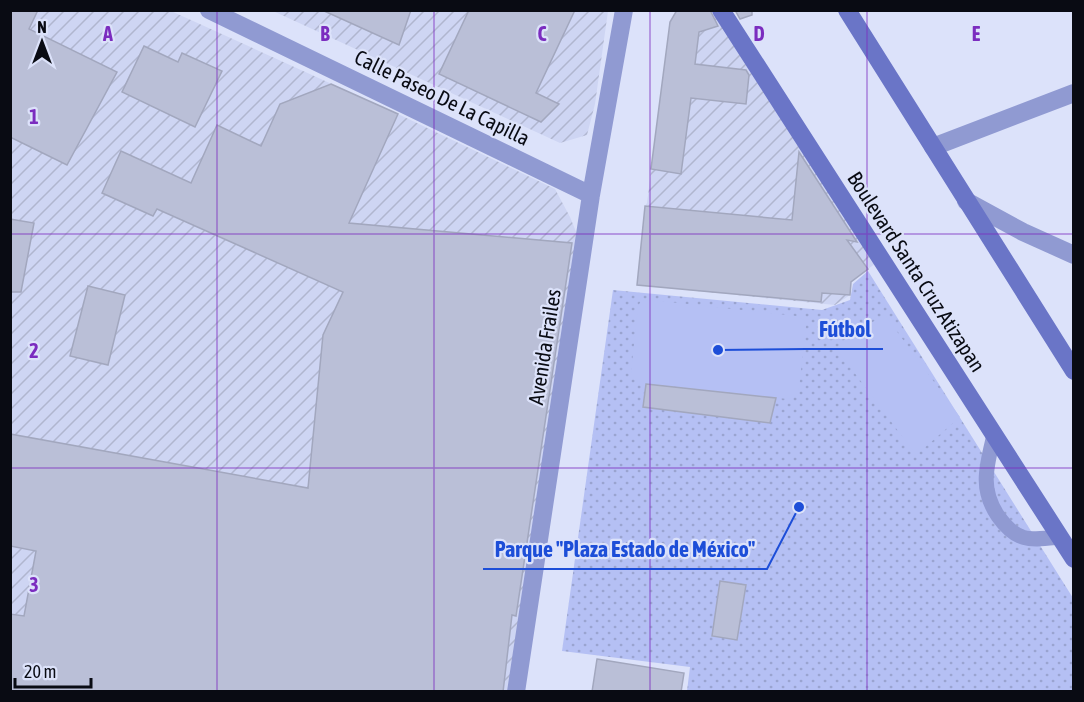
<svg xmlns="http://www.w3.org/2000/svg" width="1084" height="702" font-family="'Asap Condensed',sans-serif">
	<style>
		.industrial { fill: url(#industrial-furrows) }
		.green { fill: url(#green-dots) }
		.pitch { fill: #b5c0f4 }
		.building { fill: #babfd7; stroke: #a2a7be; stroke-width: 1.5 }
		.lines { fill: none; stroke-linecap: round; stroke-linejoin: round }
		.service { stroke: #909ad2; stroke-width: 15 }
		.minor { stroke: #909ad2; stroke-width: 18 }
		.secondary { stroke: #6a75c7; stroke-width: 18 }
		.grid { fill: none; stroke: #7b2cbf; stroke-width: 1.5; stroke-opacity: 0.55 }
		.labels { text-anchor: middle; stroke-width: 4.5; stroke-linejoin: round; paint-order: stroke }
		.street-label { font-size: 21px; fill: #090b13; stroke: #dce2fa }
		.grid-label { font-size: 20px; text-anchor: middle; font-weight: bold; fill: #7b2cbf; stroke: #dce2fa; stroke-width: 4.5; stroke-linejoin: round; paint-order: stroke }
		.leader { fill: none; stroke: #1d4ed8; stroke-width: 2 }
		.callout-dot { fill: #1d4ed8; stroke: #dce2fa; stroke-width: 2 }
		.callout-label { font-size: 22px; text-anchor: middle; font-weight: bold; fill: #1d4ed8; stroke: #dce2fa; stroke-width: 4.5; stroke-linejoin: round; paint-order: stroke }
	</style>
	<defs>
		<pattern id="industrial-furrows" width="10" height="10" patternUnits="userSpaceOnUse" patternTransform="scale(1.5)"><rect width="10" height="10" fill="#ced5f3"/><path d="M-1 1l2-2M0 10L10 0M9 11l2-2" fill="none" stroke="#b0b6cf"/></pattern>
		<pattern id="green-dots" width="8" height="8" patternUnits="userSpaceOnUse" patternTransform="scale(1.5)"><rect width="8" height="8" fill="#b5c0f4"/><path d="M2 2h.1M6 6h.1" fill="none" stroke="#9aa4d0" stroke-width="1.8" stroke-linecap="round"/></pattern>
	</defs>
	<rect width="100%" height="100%" fill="#dce2fa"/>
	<!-- industrial -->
	<path class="industrial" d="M10 11H171L398 114 555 189 570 217 581 244 508 691H11Z
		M273 11H608L595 104 587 135 560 143Z
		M677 11H712L876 263 851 282 850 295 835 305 637 285 645 206 647 203 670 22Z"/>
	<!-- green -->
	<path class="green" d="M868 271 1073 598V691H687L690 667 562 651 613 290 822 310 850 300 853 284Z"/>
	<!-- pitch -->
	<path class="pitch" d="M651 300 796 316 804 320 806 326 799 388 796 396 788 399 640 383 632 378 631 373 638 306 641 301Z
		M884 314 960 417 916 455 836 348Z"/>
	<!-- building -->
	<path class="building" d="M10 10H38L29 29 117 72 67 165 10 137Z
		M322 10H411L399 45Z
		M469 10H575L536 93 559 104 541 122 439 74Z
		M677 10H710L718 26 699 32 695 64 746 70 749 75 746 104 691 98 681 174 651 169 670 22Z
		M735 10H752V15L740 19Z
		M144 46 178 62 182 53 222 71 195 127 122 92Z
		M331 84 398 114 349 223 572 243 516 616 512 615 503 692H10V614L24 616 36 551 10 546V434L308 488 323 335 343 292 157 209 153 216 102 193 121 151 191 183 217 125 261 146 280 104Z
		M799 152 857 242 847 240 868 269 851 282 850 295 822 293 821 302 637 285 645 206 792 220Z
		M10 219 34 223 21 292H10Z
		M88 286 125 295 108 365 70 356Z
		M646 384 776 398 770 423 643 407Z
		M720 581 746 585 737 640 712 636Z
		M597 659 684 673 681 692H592Z"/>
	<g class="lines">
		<!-- service -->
		<path class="service" d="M994 435C987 465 979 488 998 516 1017 543 1030 540 1060 537"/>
		<!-- minor -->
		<path class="minor" d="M209 10 591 195
			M933 147 1074 93
			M966 201 1023 232 1074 255
			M516 692 591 195 624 10"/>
		<!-- secondary -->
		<path class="secondary" d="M721 10 1074 559
			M847 10 1074 371"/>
	</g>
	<!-- grid -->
	<path class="grid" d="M217 10V692M434 10V692M650 10V692M867 10V692M10 234H1074M10 468H1074"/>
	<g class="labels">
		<!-- street labels -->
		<g class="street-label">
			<text transform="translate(442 98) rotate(26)" y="7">Calle Paseo De La Capilla</text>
			<text transform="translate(916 272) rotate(57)" y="7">Boulevard Santa Cruz Atizapan</text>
			<text transform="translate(545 347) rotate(-81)" y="7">Avenida Frailes</text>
		</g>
	</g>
	<g class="grid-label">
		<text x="108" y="41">A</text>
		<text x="325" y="41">B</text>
		<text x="542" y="41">C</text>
		<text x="759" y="41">D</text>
		<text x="976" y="41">E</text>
		<text x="34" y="124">1</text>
		<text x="34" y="358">2</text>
		<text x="34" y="592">3</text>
	</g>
	<!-- callouts -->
	<path class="leader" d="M718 350L806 349H883M799 507L767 569H483"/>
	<g class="callout-dot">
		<circle cx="718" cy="350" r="6"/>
		<circle cx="799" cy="507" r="6"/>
	</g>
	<g class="callout-label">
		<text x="845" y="337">Fútbol</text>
		<text x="625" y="557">Parque "Plaza Estado de México"</text>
	</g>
	<!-- border -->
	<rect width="1084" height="702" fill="none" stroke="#090b13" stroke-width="24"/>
	<!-- north arrow -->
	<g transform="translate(42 42)" stroke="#dce2fa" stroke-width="4.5" paint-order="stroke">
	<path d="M0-4.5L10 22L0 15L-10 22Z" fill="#090b13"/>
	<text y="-9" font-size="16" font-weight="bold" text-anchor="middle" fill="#090b13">N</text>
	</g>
	<!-- scale -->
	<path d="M15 678v9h76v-9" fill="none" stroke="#090b13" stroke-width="3"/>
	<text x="24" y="678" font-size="18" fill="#090b13" stroke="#dce2fa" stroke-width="4.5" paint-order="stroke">20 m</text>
</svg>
